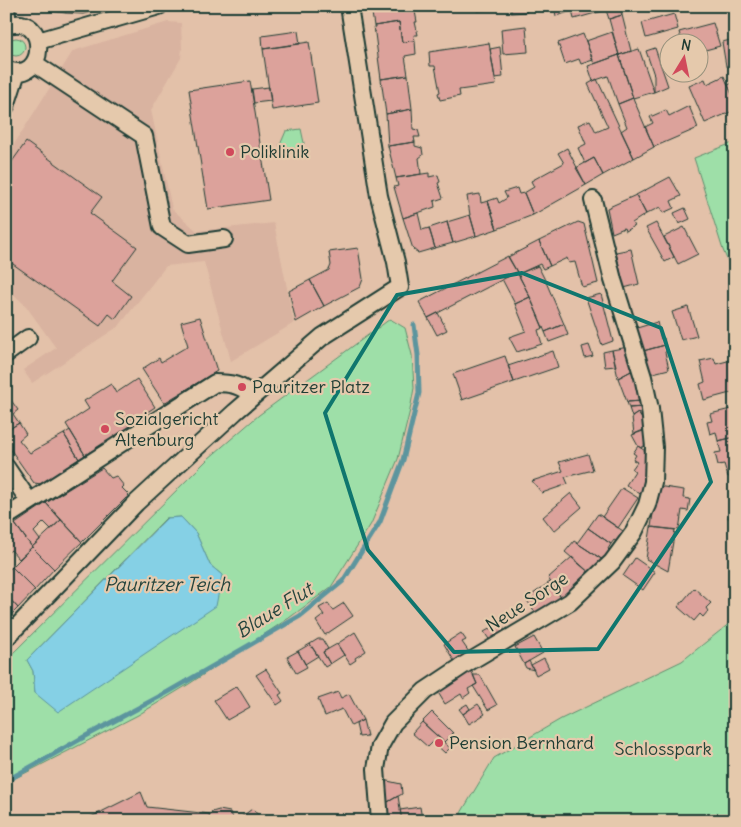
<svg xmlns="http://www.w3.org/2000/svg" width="741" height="827" font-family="Delius,sans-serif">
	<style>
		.built { fill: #d9b3a0 }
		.green { fill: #9edfa8; stroke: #5e8e6e; fill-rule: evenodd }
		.water { fill: #85d0e5; stroke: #5c959e }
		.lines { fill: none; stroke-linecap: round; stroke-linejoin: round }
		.stream { stroke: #5c959e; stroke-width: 5 }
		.building { fill: #dca29b; stroke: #1f3d34 }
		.minor-casing { stroke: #1f3d34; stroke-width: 20 }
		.minor { stroke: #e5c9ac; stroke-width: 16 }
		.marked { fill: none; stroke: #0f766e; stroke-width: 4; stroke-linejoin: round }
		.poi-dot { fill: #d1495b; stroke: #e5c9ac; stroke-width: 2 }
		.labels { text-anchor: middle; stroke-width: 4.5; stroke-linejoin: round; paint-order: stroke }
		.poi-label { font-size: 18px; fill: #1f3d34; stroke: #e5c9ac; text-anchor: start }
		.street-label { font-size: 18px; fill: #1f3d34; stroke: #e5c9ac }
		.park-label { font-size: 18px; fill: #25453a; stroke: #e5c9ac }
		.water-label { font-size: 19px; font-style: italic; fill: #24443d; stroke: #e5c9ac }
	</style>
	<rect width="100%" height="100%" fill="#e3c1a9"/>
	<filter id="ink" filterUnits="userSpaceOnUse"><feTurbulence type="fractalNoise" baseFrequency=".02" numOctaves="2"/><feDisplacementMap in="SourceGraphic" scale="10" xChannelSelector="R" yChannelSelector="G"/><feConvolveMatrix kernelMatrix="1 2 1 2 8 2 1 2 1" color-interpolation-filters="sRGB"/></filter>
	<g filter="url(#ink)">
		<!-- built -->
		<path class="built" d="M168 22 181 23 182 48 181 58 151 110 172 209 197 231 274 223 294 323 231 361 204 262 166 266 119 326 32 383 23 370 56 348 26 306 6 287V157L73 51Z"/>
		<!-- green -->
		<path class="green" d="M7 47a9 9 0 1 1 18 0a9 9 0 1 1-18 0Z
			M301 129 304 143 300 151 282 154 280 145 286 131Z
			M735 142V278L723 250 694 158Z
			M390 319 405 328 412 355 414 388 410 410 398 459 371 524 331 587 289 618 189 684 138 715 6 783V660L208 459 259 415ZM181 517 196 533 210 565 222 575 35 693 33 671 27 660 166 518Z
			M735 619V821H462L461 813 494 758 561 719 682 661Z"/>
		<!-- water -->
		<path class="water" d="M181 517 196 533 210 565 222 575 216 606 58 712 35 693 33 671 27 660 167 518Z"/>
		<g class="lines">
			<!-- stream -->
			<path class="stream" d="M6 781 84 737 168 692 300 616 343 581 380 522 403 460 419 393 418 355 414 325"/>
		</g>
		<!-- building -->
		<path class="building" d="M40 6H63L66 13 51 11Z
			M63 6H102L103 9 83 14 66 13Z
			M410 6H414L417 22H415L418 35H414L415 41 402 42 399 22 374 26 372 13Z
			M476 6H496V9L477 11Z
			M496 6H526L527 12 511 13V8L496 9Z
			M554 6H605L606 10 574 19 572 11 556 16Z
			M605 6H619L606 10Z
			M620 6 622 15 609 19 606 10Z
			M674 14 678 29 646 38 642 23Z
			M622 15 631 51 619 55 609 19Z
			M399 22 402 42 415 41 416 54 405 56 408 75 381 79 374 26Z
			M713 23 720 46 698 52V42H682L679 32Z
			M526 26 528 52 503 54 501 29Z
			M298 31 300 44 263 49 262 36Z
			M612 32 619 55 594 64 586 41Z
			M583 34 593 60 581 64 579 59 565 64 558 43Z
			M735 39V65L726 66 722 42Z
			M309 42 318 103 272 110 263 49Z
			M489 43 496 85 459 90 460 96 440 100 438 93 440 92 435 66H430L429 52Z
			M500 47 503 77 495 78 490 49Z
			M655 48 668 86 654 92V75L646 51Z
			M639 49 654 92 633 98 619 55Z
			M619 55 633 98 618 104 608 76 593 81 588 66Z
			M408 75 412 109 386 114 381 79Z
			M724 76 735 101V110L705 123 689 86 705 79 707 84Z
			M597 79 634 158 603 175 594 158 585 163 578 148 586 144 578 125 590 120 596 132 608 127 588 84Z
			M250 81 269 200 208 209 189 90Z
			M735 82V101L728 85Z
			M269 87 271 101 254 103 252 89Z
			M633 98 654 147 634 158 621 131 627 127 618 104Z
			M689 106 698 128 654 147 645 127 653 123 650 117 666 110 669 116Z
			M412 109 413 129 418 130 420 137H414L415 142 388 146 386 114Z
			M26 142 102 197 90 213 137 247 112 281 131 296 115 319 109 314 100 326 6 259V170Z
			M415 142V146L422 148 423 155 419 158 421 174 396 178 388 146Z
			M567 148 586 185 533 215 524 193 534 187 531 181 564 163 558 153Z
			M594 158 603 175 586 185 576 168Z
			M429 173V177L438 175 440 182 438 183 443 198 434 201 435 207 403 218 394 187 398 186 396 178Z
			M670 177 681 196 671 201 674 208 663 213 660 207 646 214 636 195Z
			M517 188 519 194 524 193 533 215 497 229 488 201 497 198 499 203 507 198 504 192Z
			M480 194 481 203 488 201 497 229 476 236 470 215 467 196Z
			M636 195 646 214 632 223 634 226 625 231 624 228 612 233 607 208Z
			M685 208 690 219 679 224 674 213Z
			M418 213 422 230 429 228 435 248 418 253 413 249 403 218Z
			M470 215 476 236 453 243 447 222Z
			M447 222 453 243 435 248 429 228Z
			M578 222 584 224 598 283 582 287 575 262 569 263 567 258 550 266 539 241Z
			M656 223 674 257 665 262 646 228Z
			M684 227 698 254 678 264 664 237Z
			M539 241 550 266 543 269 540 264 518 274 508 257Z
			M358 248 363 279 360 287 324 306 310 280 329 270 331 265 329 252Z
			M631 249 639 284 624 288 616 252Z
			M508 256 517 272 428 318 419 302Z
			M538 266 546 282 564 324 545 332 530 297 518 274Z
			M517 272 530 297 515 304 502 279Z
			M310 280 324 306 296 322 289 291Z
			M601 294 613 341 602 345 586 298Z
			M530 297 543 328 538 330 542 344 517 352 509 337 526 331 515 304Z
			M688 307 697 336 681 340 672 312Z
			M438 313 447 330 437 335 428 318Z
			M200 317 217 371 164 403 142 369 159 358 161 362 188 346 181 322Z
			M657 322 661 339 664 338 665 345 643 351 637 328Z
			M564 324 568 335 549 342 545 332Z
			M589 345 593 356 585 358 582 347Z
			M665 345 667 351 665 352 669 369 649 374 643 351Z
			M628 347 635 369 618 378 612 350Z
			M612 350 616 366 605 367 603 352Z
			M553 351 558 367 514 382 508 366Z
			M505 356 514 382 462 400 453 374Z
			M714 358 716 364 735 359V380L732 381 734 392 704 400 700 384 705 382 700 361Z
			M635 369 642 401 627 402 618 378Z
			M137 379 155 407 137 419 139 422 85 455 66 424 89 409 84 401 111 384 116 393Z
			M8 396 18 410 13 414 19 423 6 431V397Z
			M642 401 643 407 629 408 627 402Z
			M643 407 645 414 641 417 638 413 632 417 629 408Z
			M735 408V437L718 441 716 432 710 434 707 422 712 421 710 414Z
			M638 413 648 428 634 434 632 417Z
			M19 423 26 434 19 440 30 453 64 434 79 459 41 484 34 483 6 443V431Z
			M70 430 85 455 79 459 64 434Z
			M643 431 650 442 641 448 638 446 632 435Z
			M735 437V475L728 477 724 464 718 465 715 453 721 452 718 441Z
			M638 446 648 453 645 458 649 461 644 469 648 471 644 478 648 481 642 495 626 485 635 471 632 469 637 462 633 460 636 455 633 453Z
			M588 454 593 470 565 477 568 484 542 493 532 481 563 471 559 462Z
			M102 468 111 478 116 476 124 486 122 488 129 495 82 542 46 503Z
			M657 486 684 490 683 498 690 499 688 511 682 510 679 530 651 527Z
			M622 488 638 498 618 528 602 517Z
			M6 490 11 498 9 505 6 506Z
			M571 493 582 507 554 531 543 517Z
			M733 499 735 500V519L728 518Z
			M46 503 61 520 51 529 44 522 34 532 40 540 32 547 15 524Z
			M598 514 626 533 619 543 614 540 611 544 588 528Z
			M61 520 82 542 54 569 32 547Z
			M15 524 32 547 19 559 11 550 6 554V529Z
			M651 527 675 530 668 571 646 559Z
			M588 528 611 544 608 549 612 553 606 562 577 543Z
			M574 541 606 562 592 575 565 552Z
			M32 547 54 569 35 590 12 567Z
			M572 557 592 575 562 599 548 578Z
			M635 558 655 572 643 590 623 576Z
			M12 567 35 590 18 608 6 595V572Z
			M550 582 562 599 538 616 526 599Z
			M694 588 711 603 706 608 708 611 703 617 700 614 694 621 678 607Z
			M6 595 18 608 11 615 6 610Z
			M328 603 333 610 344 603 353 616 325 635 316 621 324 615 319 608Z
			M500 623 506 633 491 642 484 632Z
			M355 632 366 651 355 658 356 660 350 664 337 644Z
			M461 633 466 640 462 642 471 655 456 664 444 644Z
			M534 637 543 653 524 664 515 647Z
			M318 639H322L328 649 323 652 330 664 325 667 310 644Z
			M310 644 318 656 305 664 298 651Z
			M337 644 344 655 330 664 323 652Z
			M298 651 307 667 296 673 287 657Z
			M544 658 549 668 536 675 531 665Z
			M529 661 531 665 534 670 526 668 524 664Z
			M470 667 477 684 468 689 470 693 463 698 461 694 445 704 436 689Z
			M266 669 282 693 279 695 283 701 277 705 256 675Z
			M473 675H480L497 705 488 710 473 686 477 684Z
			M237 686 250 707 227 720 214 700Z
			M338 692 341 698 349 694 363 720 351 726 342 709 325 716 318 699Z
			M467 704 470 709 463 714 459 709Z
			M478 704 485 714 469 724 463 714Z
			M432 712 453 733 444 742 422 722Z
			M363 720 367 736 359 737 356 724Z
			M422 722 450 748 445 753 433 742 428 747 412 733Z
			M383 780 401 784 402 794 386 803Z
			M141 792 147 807 210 814 207 821H83Z
			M398 796 402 821H390L386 803Z
			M420 807 422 819 402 821 400 810Z
			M252 809 265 821H236Z
			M219 810 230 812 235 821H207L212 812Z"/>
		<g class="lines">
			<!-- minor casing -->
			<g class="minor-casing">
				<path id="minor" d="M6 7 8 25
					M6 26C51 10 47 88 6 69
					M38 41 159 6
					M34 63 144 136 162 227 188 244 224 239
					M6 106 17 72
					M6 354 28 338
					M6 467 29 501
					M6 517 215 383C231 383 241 385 253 396
					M6 638 136 503 235 412 322 337 400 287 396 262 379 196 349 6
					M380 821 376 769 380 746 393 723 425 691 464 665 570 602 612 562 634 532 647 505 653 482 654 447 650 409 643 377 613 280 593 200"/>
			</g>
			<!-- minor -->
			<use href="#minor" class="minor"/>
		</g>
	</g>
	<!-- marked area -->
	<path class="marked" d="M522 273 661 328 711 482 598 649 454 652 368 550 325 413 397 295Z"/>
	<!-- markers -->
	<g class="poi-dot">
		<circle cx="230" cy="152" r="5"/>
		<circle cx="242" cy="387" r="5"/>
		<circle cx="105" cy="429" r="5"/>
		<circle cx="439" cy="743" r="5"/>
	</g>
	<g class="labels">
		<!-- poi labels -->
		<g class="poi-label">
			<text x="240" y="158">Poliklinik</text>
			<text x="252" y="393">Pauritzer Platz</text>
			<text x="115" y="425">Sozialgericht<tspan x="115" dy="21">Altenburg</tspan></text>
			<text x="449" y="749">Pension Bernhard</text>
		</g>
		<!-- street labels -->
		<g class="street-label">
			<text transform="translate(527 602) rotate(-33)" y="6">Neue Sorge</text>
		</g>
		<!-- park labels -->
		<g class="park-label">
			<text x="663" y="755">Schlosspark</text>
		</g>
		<!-- water labels -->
		<g class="water-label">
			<text x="167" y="591">Pauritzer Teich</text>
			<text transform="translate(274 610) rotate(-32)" y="7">Blaue Flut</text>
		</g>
	</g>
	<!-- margin -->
	<rect width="741" height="827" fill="none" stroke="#e5c9ac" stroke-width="25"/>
	<rect x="12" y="12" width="716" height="802" fill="none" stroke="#1f3d34" stroke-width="2" filter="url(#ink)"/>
	<!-- north arrow -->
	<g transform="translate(684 58) rotate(10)"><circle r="24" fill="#e5c9ac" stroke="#96917c"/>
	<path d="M0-4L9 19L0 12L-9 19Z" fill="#d1495b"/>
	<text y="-8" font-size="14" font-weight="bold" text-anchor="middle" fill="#1f3d34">N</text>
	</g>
</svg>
